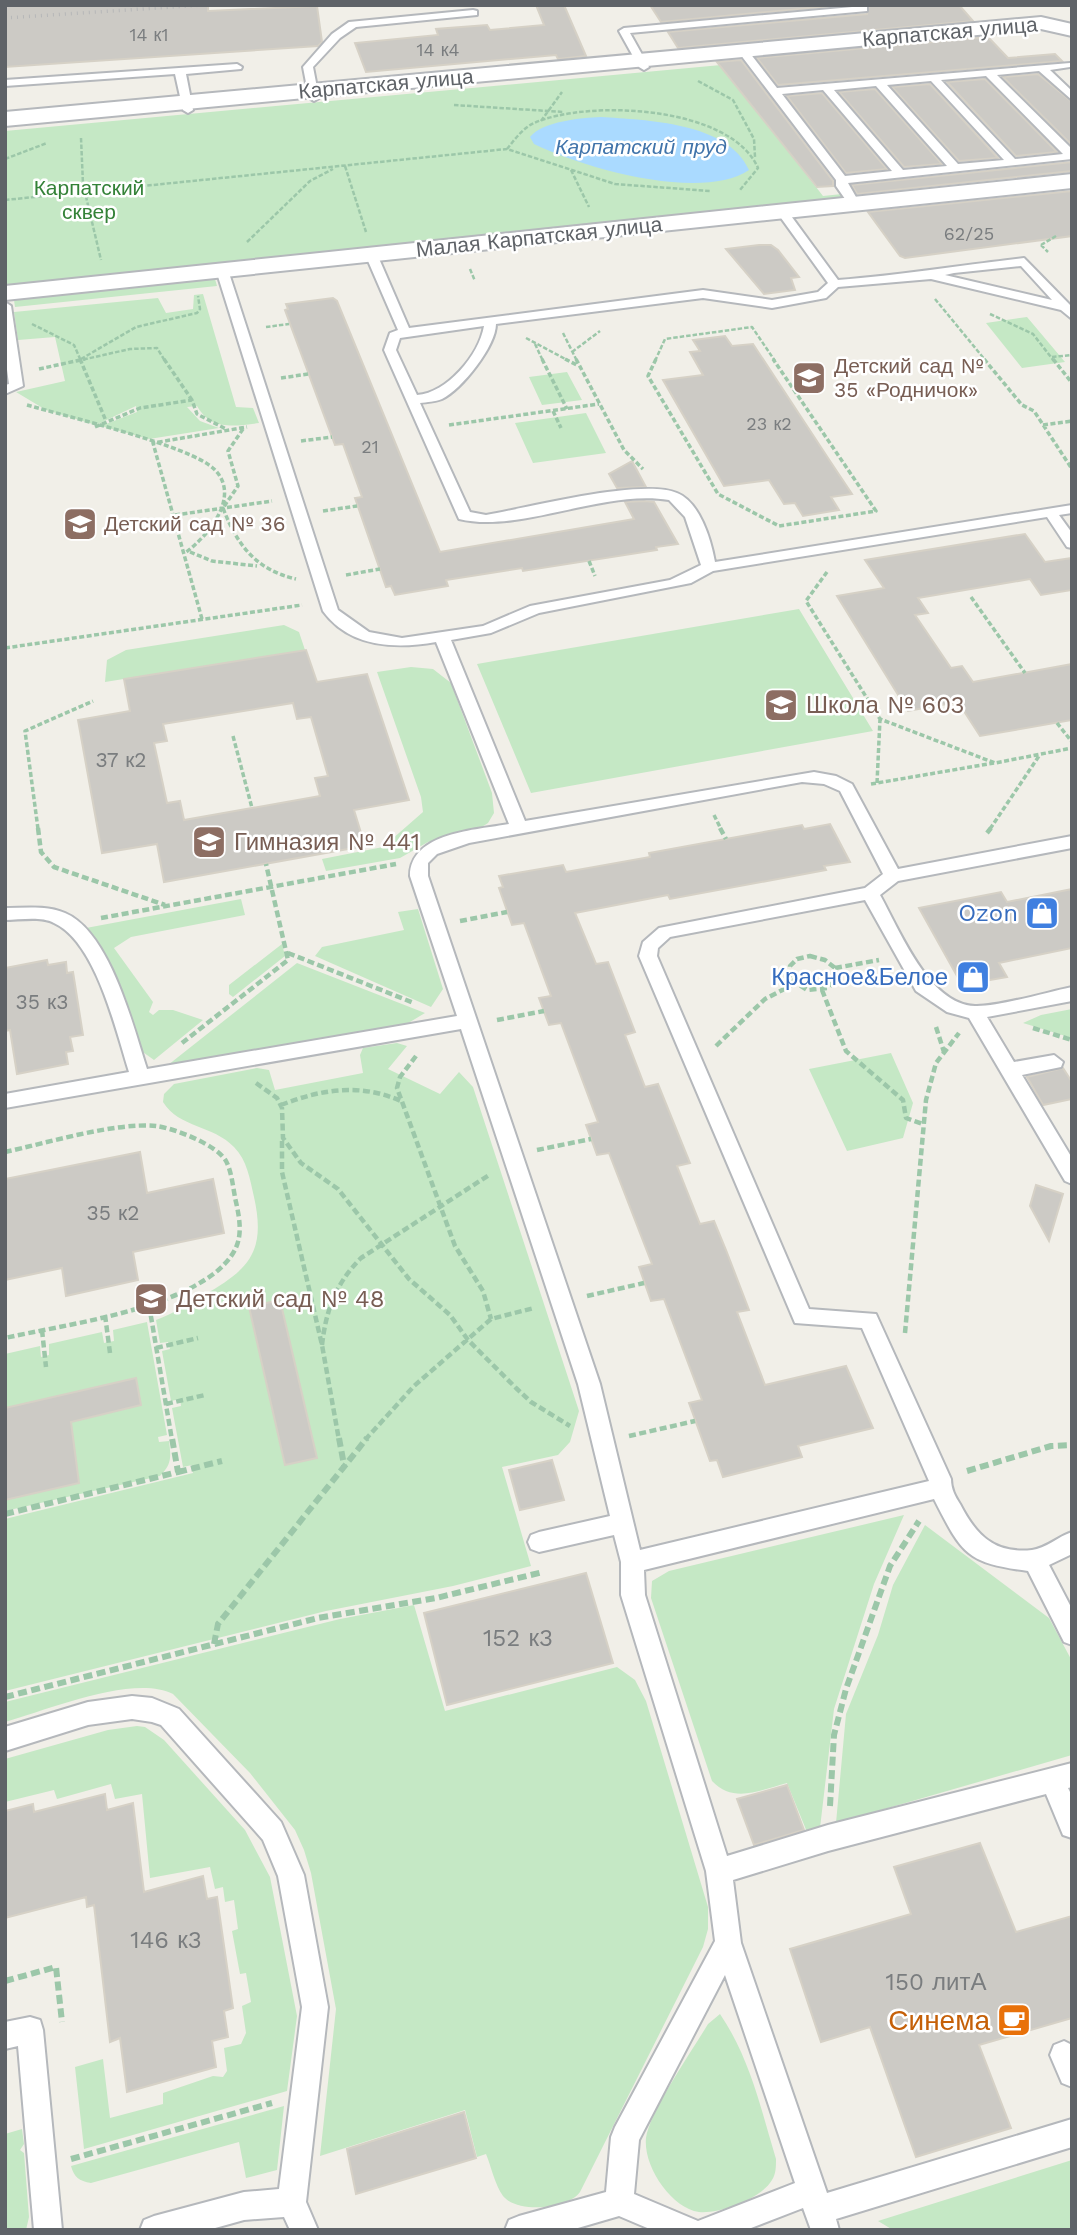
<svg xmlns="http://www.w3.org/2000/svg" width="1077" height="2235" font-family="'Work Sans',sans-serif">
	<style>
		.green { fill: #c5e8c5 }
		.water { fill: #aadaff }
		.building { fill: #cccac5; stroke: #d6d1c6; stroke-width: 2; fill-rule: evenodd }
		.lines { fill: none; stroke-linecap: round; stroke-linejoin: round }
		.service-casing { stroke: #b5b8bc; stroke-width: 4 }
		.minor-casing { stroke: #b5b8bc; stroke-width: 4 }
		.path-far3 { stroke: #9cc7a9; stroke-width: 2.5; stroke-dasharray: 4.5 2; stroke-linecap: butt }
		.path-far2 { stroke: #9cc7a9; stroke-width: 3.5; stroke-dasharray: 5 2.5; stroke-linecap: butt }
		.path-far1 { stroke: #9cc7a9; stroke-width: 4.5; stroke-dasharray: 7 3.5; stroke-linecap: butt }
		.path { stroke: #9cc7a9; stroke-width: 6; stroke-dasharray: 9 4.5; stroke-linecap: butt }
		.service { fill: #fff; fill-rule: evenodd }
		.minor { fill: #fff; fill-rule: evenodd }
		.rail { stroke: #b6b7b8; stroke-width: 3.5; stroke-dasharray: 1 5; stroke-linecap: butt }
		.labels { text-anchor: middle; stroke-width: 5; stroke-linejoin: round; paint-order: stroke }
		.far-number-label { font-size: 18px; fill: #7a7d7f }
		.far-street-label { font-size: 21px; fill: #5f6368; stroke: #fff }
		.far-water-label { font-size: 21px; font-style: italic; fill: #4174aa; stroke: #fff }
		.far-park-label { font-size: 21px; fill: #348238; stroke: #fff }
		.far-education-label { font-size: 21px; fill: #785e54; stroke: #fff; text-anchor: start }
		.number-label { font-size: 21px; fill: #7a7d7f }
		.education-label { font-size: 24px; fill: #785e54; stroke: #fff; text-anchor: start }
		.shop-label { font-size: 24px; fill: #366cbe; stroke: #fff; text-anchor: end }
		.near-number-label { font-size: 24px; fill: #7a7d7f }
		.near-food-label { font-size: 28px; fill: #c56008; stroke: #fff; text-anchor: end }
	</style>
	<rect width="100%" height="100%" fill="#f1efe8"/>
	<!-- green -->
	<path class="green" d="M721 65 823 196 842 194V197L5 285V131Z
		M215 279 217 286 15 307 14 300Z
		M203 294 236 407 253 408 259 423C235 426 211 431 197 406L187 407 200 421 219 428 149 439 101 426 137 412 136 406 96 425 46 410 16 392 65 381 55 337 18 340 14 312 158 298 166 313 193 309 194 295Z
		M1027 317 1065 362 1022 368 986 323Z
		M567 372 582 400 542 405 529 377Z
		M586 413 606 453 533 463 515 423Z
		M799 609 873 731 531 793 477 664Z
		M284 625 299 632 305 650 105 682 107 660 126 650Z
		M411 667 433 669 451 683 492 793 494 813 488 823 477 830 428 842 400 858 326 871 322 859 383 847 423 812 421 797 377 672Z
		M241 899 245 915 131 937 114 948 153 1002 149 1012 153 1015 159 1010H173L203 1020 154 1060 140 1050 126 999 104 954 86 928Z
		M418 909 443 989 431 1007 315 956 322 947 404 930 398 912Z
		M282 944 285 956 233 997 229 994V985Z
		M297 963 425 1013 405 1025 168 1065Z
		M1072 1009V1038L1023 1023 1041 1015Z
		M397 1043 407 1046 388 1069 440 1094 459 1072 473 1087 579 1411 570 1442 558 1455 502 1467 531 1566 453 1586 326 1611 5 1691V1519L193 1473 192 1465 183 1467 172 1408 181 1406 180 1399 171 1401 162 1351 170 1349 168 1342 160 1343 156 1320C173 1314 188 1304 204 1295 250 1269 266 1251 254 1197 250 1179 247 1160 234 1147 213 1125 179 1128 163 1102L164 1094 174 1084 257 1068 269 1070 275 1090 363 1073 360 1055 363 1048Z
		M891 1053 913 1103 903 1138 847 1151 809 1069Z
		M147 1322 167 1435 158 1437 159 1442 169 1441C171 1457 172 1464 160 1476L5 1511V1354L40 1346 41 1357 49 1355V1344L102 1332 104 1343 114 1341 113 1330Z
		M904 1515 874 1584 834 1709 820 1828 807 1832 787 1783C760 1790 734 1804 712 1781L651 1598 652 1581 669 1571Z
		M925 1525 1049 1618 1072 1661V1755L836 1823 846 1714 878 1635 893 1585Z
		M414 1605 445 1711 617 1667 635 1680 646 1701 708 1907V1929L703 1947 580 2192C568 2209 518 2214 503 2196 495 2185 491 2166 486 2154L477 2157 465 2110 320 2156 336 2009 311 1873 304 1850 295 1830 250 1773 173 1694C133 1674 48 1710 5 1722V1702L340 1619Z
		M137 1726 145 1727 164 1740 245 1830 270 1877 297 2016 287 2091 84 2149 75 2067 103 2059 110 2118 163 2104V2093L213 2076 223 2077 227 2071 224 2048 241 2044 246 2033 242 2006 251 2002 246 1973 240 1974 232 1931 238 1929 234 1900 225 1902 223 1887 215 1889 210 1867 150 1878 142 1794 115 1799 111 1784 57 1799 54 1790 5 1802V1759L108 1730Z
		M720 2014C750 2058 761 2109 776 2159 776 2167 776 2174 772 2180 761 2199 720 2214 699 2212 671 2208 643 2166 646 2138 650 2111 692 2051 708 2024Z
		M284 2106 277 2170 246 2178 239 2142 91 2183C79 2181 74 2177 71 2166Z
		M22 2129 24 2144 20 2150 24 2153 29 2217 26 2230H5V2134Z
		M1072 2160V2230H893L878 2221Z"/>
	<!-- water -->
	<path class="water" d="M601 117C645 120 728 122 749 170 702 202 583 168 534 144L530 137C543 121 581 118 601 117Z"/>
	<!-- building -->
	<path class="building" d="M5 5H208V11L317 6 322 42 318 46 5 67Z
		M536 5H564L586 56 558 59 556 55 366 72 355 43 438 35 436 29 487 25 490 30 544 25Z
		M650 5H843L661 22Z
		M869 5H959L973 21 678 48 668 32 867 14Z
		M988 37 1008 58 1055 54 1062 61 778 85 757 58Z
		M741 60 833 181V186L817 187 717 62Z
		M1038 74 1072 102V145L1003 77Z
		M985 79 1057 152 1016 156 947 82Z
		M930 84 998 158 959 161 892 87Z
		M875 89 942 164 904 167 839 92Z
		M822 93 887 169 846 173 787 96Z
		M1072 162V171L857 194 852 185Z
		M1072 191V236L905 258 900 256 868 212Z
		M759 245H771L778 250 799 277 791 278 795 290 764 294 726 249Z
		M333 298 337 301 440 552 634 519 625 502 644 501 654 502 678 544 656 547 657 550 523 571 522 568 446 580 448 586 395 595 391 586 386 587 355 498 362 497 343 444 335 445 285 310 288 309 286 304Z
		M725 336 732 346 753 344 830 461 852 494 831 497 839 510 803 516 795 503 784 504 769 480 724 486 663 380 703 375 690 352 700 351 693 340Z
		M632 461 646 487 617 488 609 474Z
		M1025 534 1045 562 1072 558V590L1041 595 1030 579 918 598 928 613 915 615 951 668 962 666 973 682 1072 664V720L980 736 958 702 908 711 837 596 884 588 865 560Z
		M306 650 317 682 367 674 409 800 354 810 365 846 164 882 157 844 102 853 78 720 130 711 124 679ZM293 703 297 719 311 717 328 776 315 778 320 796 184 820 180 801 167 803 154 743 167 741 163 724Z
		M830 824 850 862 824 866 826 870 670 899 668 895 575 913 596 964 608 962 635 1032 625 1035 645 1087 658 1084 690 1163 677 1166 700 1224 714 1221 726 1250 749 1310 737 1312 765 1385 846 1366 873 1428 798 1446 802 1457 723 1477 717 1460 710 1461 689 1403 702 1400 664 1299 651 1301 639 1267 652 1264 609 1153 597 1155 586 1125 598 1122 561 1023 549 1025 539 998 551 996 524 923 512 925 499 888 503 887 499 876 563 865 566 872 650 857 649 853 802 825 804 829Z
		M1072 889V948L999 963 1007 977 962 985 919 908 1001 892 1007 902Z
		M47 960 48 965 66 962 67 973 73 972 83 1035 70 1037 73 1051 66 1052 68 1064 17 1074 10 1030 5 1031V968Z
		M1063 1068 1072 1082V1099L1043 1105 1027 1077Z
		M140 1152 147 1193 213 1179 224 1233 133 1252 138 1280 66 1296 62 1268 5 1280V1179Z
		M1036 1185 1063 1194 1049 1241 1030 1206Z
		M280 1300 317 1458 285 1465 249 1307Z
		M136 1378 141 1405 71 1422 79 1483 5 1500V1408Z
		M552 1460 564 1500 520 1510 509 1470Z
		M586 1573 613 1663 447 1705 424 1613Z
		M787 1785 804 1830 754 1845 737 1799Z
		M105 1794 107 1810 133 1803 144 1892 203 1876 207 1899 217 1897 233 2008 224 2011 228 2037 212 2041 216 2067 127 2092 120 2038 110 2042 94 1905 87 1907 86 1897 5 1918V1811L33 1804 34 1812Z
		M980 1843 1016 1932 1072 1916V2018L979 2045 1011 2128 916 2157 870 2027 821 2042 790 1949 911 1914 894 1867Z
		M464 2112 476 2158 356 2194 347 2149Z"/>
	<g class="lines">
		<!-- service casing -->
		<g class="service-casing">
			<path id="service" d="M863 6 867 7V11L630 33 649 67 644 70 639 67 619 31 624 28Z
				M473 10 477 11V15L356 27 340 38 313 67 319 98 314 101 309 98 303 67 332 34 349 22Z
				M738 48H746L777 88 1070 63V67L1050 70 1072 91V100L1039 71 997 75 1072 149V159L848 183 860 204 850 206 836 186V180L737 50ZM986 76 1063 154 1015 159 941 80ZM931 81 1004 160 958 164 887 85ZM876 86 947 166 903 170 834 90ZM823 90 892 171 845 176 782 94Z
				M237 64 242 67 241 69 186 74 193 110 188 113 183 110 175 74 5 86V80Z
				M782 207 786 209 838 280C901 275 962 265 1024 258L1072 307V319L1061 310 931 279 838 287 826 298 772 308 703 298 496 324C496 346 462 389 442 399 435 402 427 402 420 403L470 512 486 515C527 508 642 478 677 493 700 502 711 540 715 562L1072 505V513L1059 515 1072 533V548L1067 547 1047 517 713 571 691 583 539 613 491 633 451 640 525 821 814 772 836 776 852 784 898 869 1072 836V848L898 881 880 895C899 929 929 1005 975 1006 997 1007 1048 992 1072 987V1001L987 1017 1014 1062 1054 1055 1063 1062 1061 1067 1022 1075 1072 1158V1184L1065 1181 969 1018 947 1012 916 991 865 900 670 937 658 948 657 956 809 1309 876 1314 951 1479C951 1489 955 1496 960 1504 976 1535 994 1554 1032 1550 1045 1549 1059 1536 1072 1532V1554L1049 1565 1072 1609V1645L1064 1642 1028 1571C966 1563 962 1554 934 1499L644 1570 645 1595 727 1856 828 1825 1072 1763V1787L1068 1788 1072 1796V1838L1063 1835 1046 1794 828 1851 733 1880 741 1943 827 2193 1072 2119V2147L836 2219 839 2230H811L803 2208 746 2230H652L619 2216 571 2230H505L509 2220 519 2216 606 2192 611 2137 615 2127 715 1941 706 1871 621 1595V1562L614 1535 539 1552 531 1549 528 1542 531 1535 539 1532 610 1516 578 1384 461 1029 5 1108V1094L129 1072C116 1031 96 942 54 923 41 916 20 920 5 920V908C25 908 46 905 65 913 110 932 133 1026 147 1069L457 1016 410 876C410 832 477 830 509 824L436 642C396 649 350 648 323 611L216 270 222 266 228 270 338 610 369 632 402 638 483 626 530 606 670 580 701 565 685 517 669 500C603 489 520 534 459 519L384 350 390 333 398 330 365 254 367 251 377 254 409 328 703 290 772 300 818 292 828 283 776 211ZM1021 266 1052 300 945 275 954 273ZM484 326C479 355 447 393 417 395L396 350 400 338ZM802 782 824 784 840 791 883 874 865 888 659 928 643 942 639 956 795 1323 862 1328 929 1481 640 1550 600 1384 428 876V863L437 854 469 843ZM725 1975 795 2183 698 2221 634 2194 639 2140Z
				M5 302 11 306 23 386 5 394V385L9 384 5 355Z
				M132 1696 152 1698 179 1709 281 1822 304 1875 328 2007 306 2202 318 2230H290L284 2217 244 2220 208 2230H140L144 2220 154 2216 244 2192 279 2189 302 2007 278 1876 263 1840 161 1725 152 1722 132 1719 88 1725 5 1751V1727L88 1702Z
				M30 2017 40 2020 43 2030 62 2230H34L18 2046 5 2049V2022Z
				M1064 2041 1072 2045V2087L1062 2083 1050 2055 1054 2045Z"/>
		</g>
		<!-- minor casing -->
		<g class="minor-casing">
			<path id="minor" d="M1041 17 1072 24V36L1041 29 5 126V112Z
				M1072 174V188L5 300V286Z"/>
		</g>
		<!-- path-far3 -->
		<path class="path-far3" d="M698 81 733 100 754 139 755 157
			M454 105 564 112
			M541 121 562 92
			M81 138 83 184 101 260
			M507 149C515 139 523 128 534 123 589 99 731 106 758 168L740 190
			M5 159 47 143
			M345 166 366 232
			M571 170 589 207
			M5 200 507 149 615 184 710 191
			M247 242 310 181 333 169
			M1041 245 1048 252
			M1041 245 1056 236
			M470 269 475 281
			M935 299 986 361
			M990 314 1033 334 1054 361
			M32 324 74 345 81 361
			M266 327 289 324
			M563 333 577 361
			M526 338 569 361
			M535 344 543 361
			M572 352 600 331
			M1052 357 1072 355
			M81 359 136 327 197 313 200 309 198 296
			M77 361 130 349 157 348 165 361
			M655 361 665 339 752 327 775 361"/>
		<!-- path-far2 -->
		<path class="path-far2" d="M80 359 106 421
			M164 359 192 400
			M542 359 567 409
			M565 359 577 365
			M576 359 624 450 643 469
			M656 359 648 376 718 494 779 526 876 511 773 359
			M984 359 1022 405 1034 411 1072 469
			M1053 359 1072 383
			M39 369 85 359
			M281 378 308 374
			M27 405C65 416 191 446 214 469 242 496 208 536 185 553
			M553 411 561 428
			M449 425 599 404
			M1043 425 1072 421
			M95 427 140 408 192 400 197 414 226 429
			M243 429 228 451 238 486 223 508C237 545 256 570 296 579
			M301 441 332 437
			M323 511 357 506
			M175 515 272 501
			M190 552 212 561 257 566
			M589 561 595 576
			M827 572 806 601 880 719 995 763 1072 748
			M346 575 380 569
			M971 597 1025 673
			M202 619 153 443 247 427
			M5 648 302 605
			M1057 723 1072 742
			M233 736 252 808
			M877 783 880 719
			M871 784 994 763
			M714 815 721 829
			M38 829 25 731 93 701
			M990 829 1039 756"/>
		<!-- path-far1 -->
		<path class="path-far1" d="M38 828 41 852 54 867 165 905
			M720 828 726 839
			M987 833 991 828
			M101 918 396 864
			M460 921 507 912
			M288 953 414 1003
			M810 956 825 960 835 968 836 979 828 988 807 990 790 979V966L797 959Z
			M835 968 879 960
			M822 990 846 1051 903 1100 906 1118 923 1124
			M497 1020 544 1011
			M936 1027 944 1052
			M1033 1028 1072 1040
			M182 1043 288 960 266 864
			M716 1046 765 999 794 984
			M416 1056 400 1077 397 1088 455 1246 483 1291 491 1319
			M256 1083 277 1098 282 1108 283 1138 301 1163 338 1189 409 1279 450 1315 468 1340 516 1388 531 1402 570 1426
			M281 1105C322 1089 360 1083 401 1101
			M282 1141V1172L322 1345 339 1440
			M537 1150 591 1139
			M5 1152C47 1143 115 1122 156 1126 174 1128 217 1145 226 1161 232 1172 233 1189 236 1202 243 1233 242 1250 216 1272 165 1312 68 1324 5 1338
			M587 1296 644 1283
			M149 1305 172 1440
			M105 1315 110 1353
			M42 1330 46 1367
			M905 1333 926 1100 936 1063 959 1033
			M322 1345C326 1310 336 1283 361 1258L489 1175
			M156 1348 198 1338
			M166 1404 205 1395
			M629 1436 695 1421
			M365 1440 414 1386 491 1319 534 1308"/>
		<!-- path -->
		<path class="path" d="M339 1438 344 1465
			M967 1471 1051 1446 1072 1445
			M178 1472 222 1461
			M5 1514 178 1472 172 1438
			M214 1644 218 1624 367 1438
			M5 1697 318 1618 436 1598 543 1572
			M830 1806 834 1735 846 1689 890 1566 919 1521
			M5 1981 56 1967 62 2022
			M71 2159 272 2103"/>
		<!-- service -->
		<use href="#service" class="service"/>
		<!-- minor -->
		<use href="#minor" class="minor"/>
		<!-- rail -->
		<path class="rail" d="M5 18 203 5"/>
	</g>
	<!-- icons -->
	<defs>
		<g id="school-square" transform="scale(1.75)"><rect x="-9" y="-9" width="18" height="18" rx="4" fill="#8d6e63" stroke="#fff"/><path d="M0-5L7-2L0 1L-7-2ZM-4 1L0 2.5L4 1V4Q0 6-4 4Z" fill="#fff"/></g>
		<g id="shop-square" transform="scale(1.75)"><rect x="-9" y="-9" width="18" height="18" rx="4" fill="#3f7fe0" stroke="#fff"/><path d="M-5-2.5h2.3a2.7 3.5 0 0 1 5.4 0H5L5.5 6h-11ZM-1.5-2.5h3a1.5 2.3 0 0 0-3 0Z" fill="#fff"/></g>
		<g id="cafe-square" transform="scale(1.75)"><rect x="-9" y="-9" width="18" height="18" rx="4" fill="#e8710a" stroke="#fff"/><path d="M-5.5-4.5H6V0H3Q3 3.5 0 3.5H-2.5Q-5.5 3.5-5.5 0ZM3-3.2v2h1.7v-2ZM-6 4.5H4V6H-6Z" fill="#fff"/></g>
	</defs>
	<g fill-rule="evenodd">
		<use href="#school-square" x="809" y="378"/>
		<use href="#school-square" x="80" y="524"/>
		<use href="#school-square" x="781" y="705"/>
		<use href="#school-square" x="209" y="842"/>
		<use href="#shop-square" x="1042" y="913"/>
		<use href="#shop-square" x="973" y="977"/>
		<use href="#school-square" x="151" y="1299"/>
		<use href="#cafe-square" x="1014" y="2020"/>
	</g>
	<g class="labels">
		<!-- far-number labels -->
		<g class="far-number-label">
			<text x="149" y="41">14 к1</text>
			<text x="438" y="56">14 к4</text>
			<text x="969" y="240">62/25</text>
			<text x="769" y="430">23 к2</text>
			<text x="370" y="453">21</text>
		</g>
		<!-- far-street labels -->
		<g class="far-street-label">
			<text transform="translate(950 32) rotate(-5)" y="7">Карпатская улица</text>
			<text transform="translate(386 84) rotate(-5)" y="7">Карпатская улица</text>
			<text transform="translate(539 237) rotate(-6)" y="7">Малая Карпатская улица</text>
		</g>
		<!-- far-water labels -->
		<g class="far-water-label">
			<text x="641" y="154">Карпатский пруд</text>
		</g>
		<!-- far-park labels -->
		<g class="far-park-label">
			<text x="89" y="195">Карпатский<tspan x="89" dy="24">сквер</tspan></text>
		</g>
		<!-- far-education labels -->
		<g class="far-education-label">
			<text x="834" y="373">Детский сад №<tspan x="834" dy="24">35 «Родничок»</tspan></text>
			<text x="104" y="531">Детский сад № 36</text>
		</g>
		<!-- number labels -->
		<g class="number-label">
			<text x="121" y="767">37 к2</text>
			<text x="42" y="1009">35 к3</text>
			<text x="113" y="1220">35 к2</text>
		</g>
		<!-- education labels -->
		<g class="education-label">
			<text x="806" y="713">Школа № 603</text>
			<text x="234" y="850">Гимназия № 441</text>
			<text x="176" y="1307">Детский сад № 48</text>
		</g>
		<!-- shop labels -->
		<g class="shop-label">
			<text x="1018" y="921">Ozon</text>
			<text x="948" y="985">Красное&amp;Белое</text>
		</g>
		<!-- near-number labels -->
		<g class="near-number-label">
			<text x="518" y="1646">152 к3</text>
			<text x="166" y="1948">146 к3</text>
			<text x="936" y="1990">150 литА</text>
		</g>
		<!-- near-food labels -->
		<g class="near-food-label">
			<text x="990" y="2030">Синема</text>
		</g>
	</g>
	<!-- border -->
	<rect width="1077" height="2235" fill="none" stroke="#5f6368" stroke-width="14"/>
</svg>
